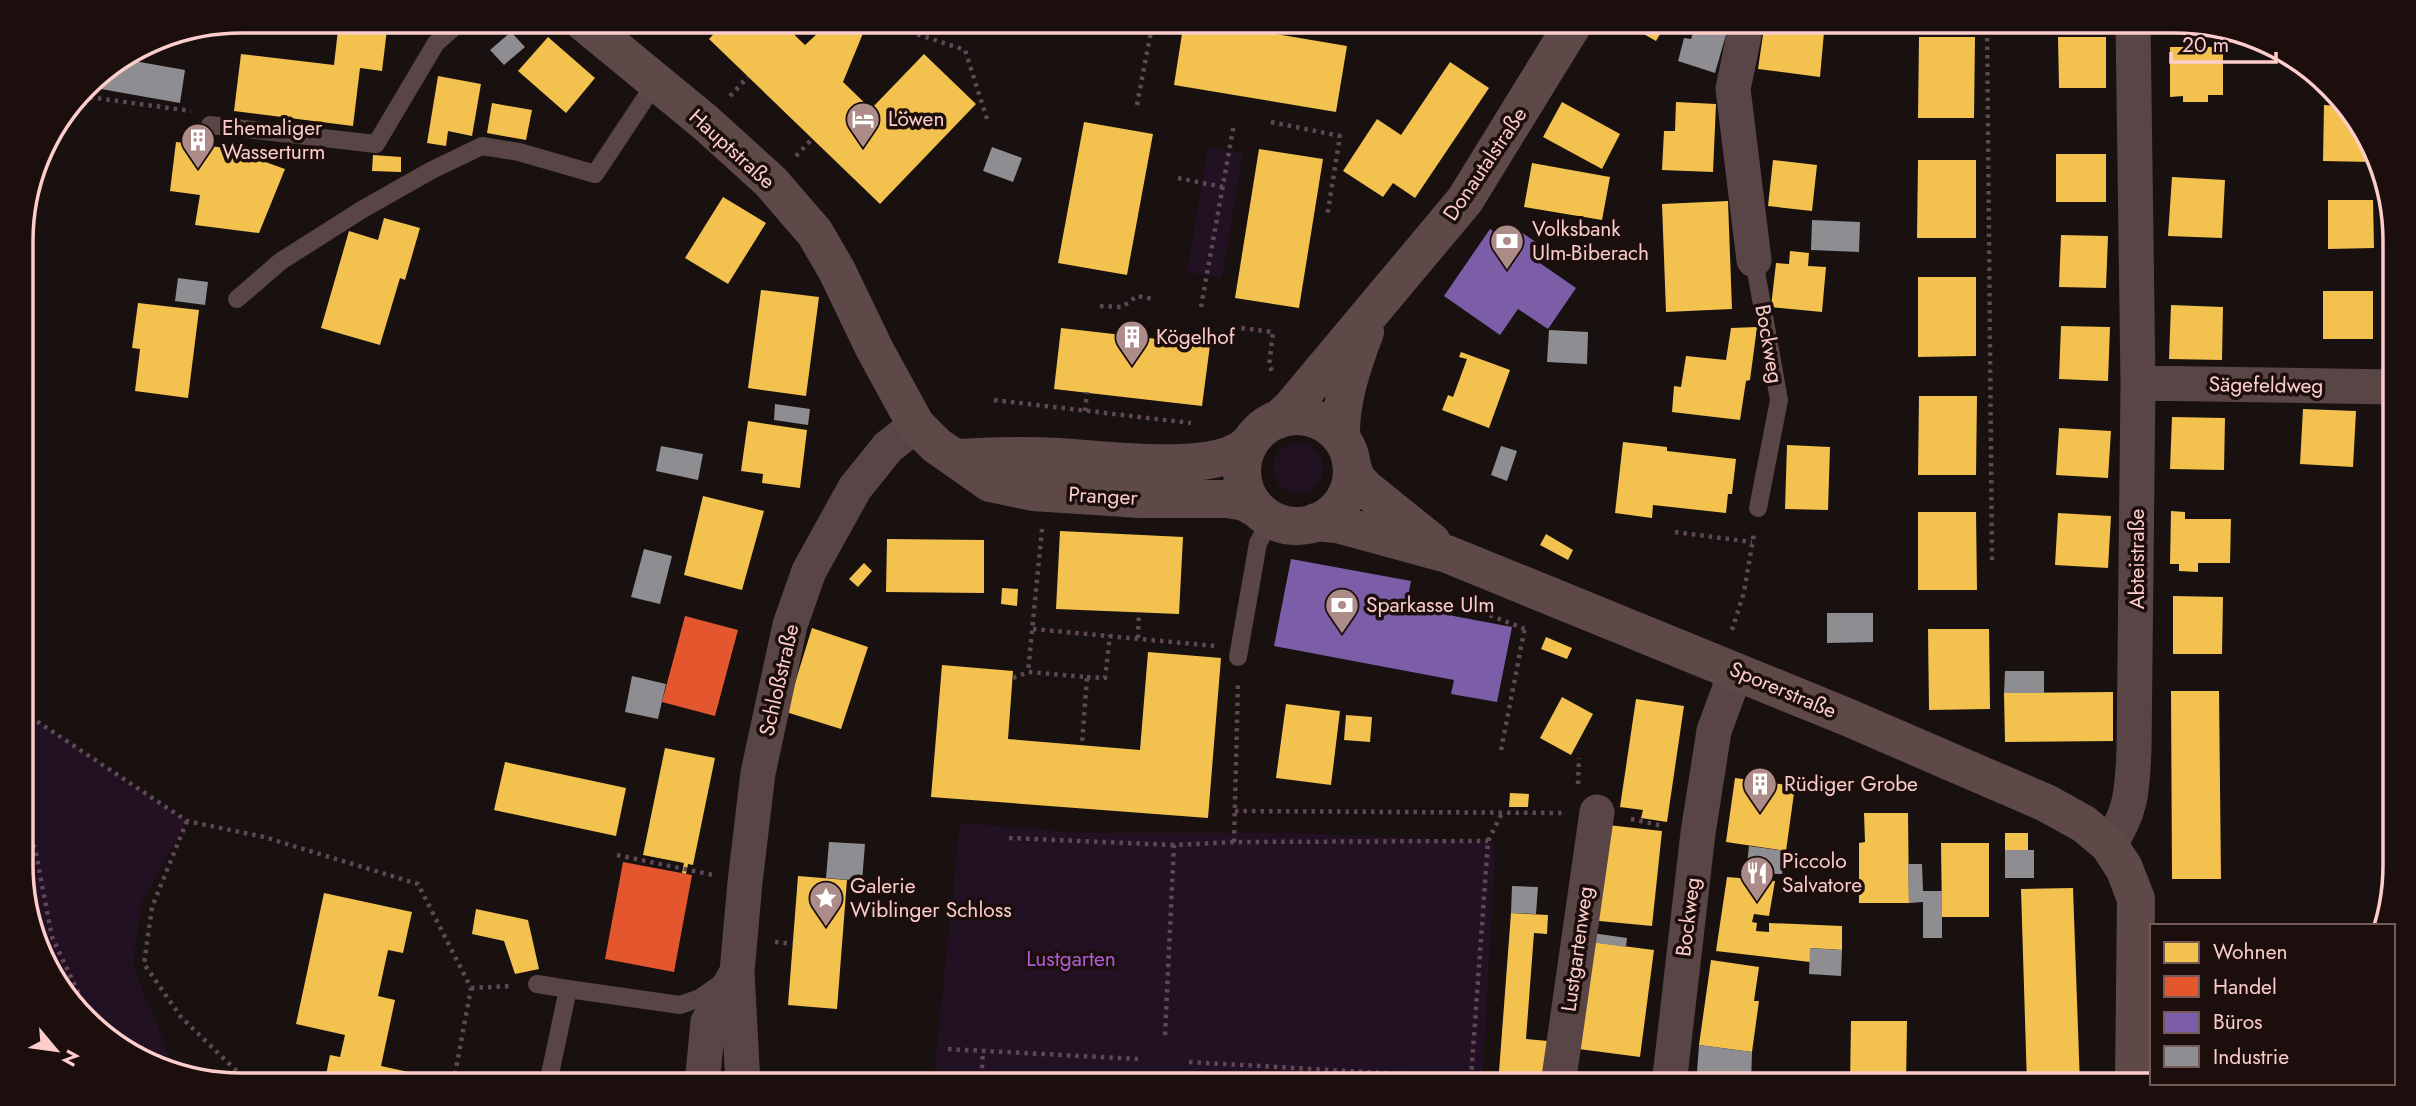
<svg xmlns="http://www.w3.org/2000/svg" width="2416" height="1106" font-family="Jost,sans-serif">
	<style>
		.green { fill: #221023 }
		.homes { fill: #f2c14e }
		.shops { fill: #e4572e }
		.offices { fill: #7b5ea7 }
		.industry { fill: #8d8d92 }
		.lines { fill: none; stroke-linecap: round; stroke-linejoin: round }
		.path { stroke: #5f4755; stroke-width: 4.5; stroke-dasharray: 3.5 5; stroke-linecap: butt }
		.service { stroke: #594546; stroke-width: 18 }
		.minor { stroke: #594546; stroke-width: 35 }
		.secondary { stroke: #5f4848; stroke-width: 38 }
		.labels { text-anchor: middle; stroke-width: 7; stroke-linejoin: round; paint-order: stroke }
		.poi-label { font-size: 21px; fill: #fccdca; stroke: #1c0e0c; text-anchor: start }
		.street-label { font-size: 21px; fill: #fccdca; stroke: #1c0e0c }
		.park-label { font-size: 21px; fill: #b15bd7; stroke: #1c0e0c }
		.rim { fill: none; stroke: #fccdca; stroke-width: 3.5 }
	</style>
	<rect width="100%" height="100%" fill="#181110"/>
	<!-- green -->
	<path class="green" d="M1208 147 1243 153 1222 278 1187 272Z
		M1273 468a25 25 0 1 1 50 0a25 25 0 1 1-50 0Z
		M23 712 187 821 141 903 133 966 176 1072 157 1068 66 999 23 894Z
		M960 823 1084 833H1297L1493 842 1495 857 1482 1085H933Z"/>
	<!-- homes -->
	<path class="homes" d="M339 21H388L382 71 360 68 353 126 234 111 241 54 334 65Z
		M726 21H780L805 45 831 21H854L866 26 843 82 871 109 924 54 976 104 880 204 709 39Z
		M1184 21H1200L1347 46 1336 112 1174 85Z
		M1621 21H1668L1656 41Z
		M1765 21H1825L1820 77 1758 69Z
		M548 37 595 78 566 113 518 71Z
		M1919 37H1975L1974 118H1918Z
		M2058 37H2106V88H2059Z
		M2170 47H2223V95H2208V102H2183V96L2170 97Z
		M1450 62 1489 88 1415 198 1393 183 1383 197 1343 171 1377 119 1401 135Z
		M438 76 481 84 472 136 448 131 446 146 427 143Z
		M1562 102 1620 134 1602 169 1543 137Z
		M1676 102 1716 104 1713 172 1662 170 1664 131H1675Z
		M492 103 532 110 526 140 487 133Z
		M2324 105 2350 107 2372 162 2323 161Z
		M1084 122 1153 134 1127 275 1058 263Z
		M176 142 226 148 285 169 259 233 195 225 200 195 170 191Z
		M1259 149 1323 159 1299 308 1235 298Z
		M2056 154H2106V202H2056Z
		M373 155 401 157V172L372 171Z
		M1773 160 1817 165 1812 211 1768 206Z
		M1918 160H1976V238H1917Z
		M1532 163 1610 177 1602 220 1524 207Z
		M2172 177 2225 180 2222 238 2168 236Z
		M723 197 766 223 728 284 685 258Z
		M2328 200H2373L2374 248 2328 249Z
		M1728 201 1732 309 1666 312 1662 204Z
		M384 218 420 228 405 280 400 278 380 345 321 328 349 231 378 240Z
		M2061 235 2108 236 2106 288 2059 287Z
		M1790 251 1809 253 1808 266 1826 267 1822 312 1771 307 1776 263 1789 264Z
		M1918 277H1976V356L1918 357Z
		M761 290 819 297 806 396 748 388Z
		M2323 291H2373V339H2323Z
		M138 303 199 310 188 398 135 391 140 349 132 348Z
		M2171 305 2223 307 2222 360 2169 359Z
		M2061 326 2110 327 2108 381 2059 379Z
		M1757 327 1750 380 1746 381 1740 420 1672 412 1674 386 1681 387 1686 356 1726 360 1731 328Z
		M1061 328 1210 345 1202 406 1054 389Z
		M1461 352 1510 370 1489 428 1442 410 1448 395 1453 397 1467 359 1459 357Z
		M1919 396H1977L1976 475H1918Z
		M2303 409 2356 411 2353 467 2300 464Z
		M2172 417 2225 418 2224 470 2170 469Z
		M748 421 807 430 800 488 762 483 763 474 741 471Z
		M2059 428 2111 431 2108 478 2056 475Z
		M1623 442 1667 447V451L1736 459 1732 494H1728L1726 513 1653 505 1652 518 1615 513Z
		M1787 445 1830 447 1828 510 1785 509Z
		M703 496 764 511 742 590 684 575Z
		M2171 511 2185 512V519H2231L2230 563H2198V572L2179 571V564H2170Z
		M1918 512H1976L1977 590H1918Z
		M2058 513 2111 516 2108 568 2055 565Z
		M1060 531 1183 537 1179 614 1056 609Z
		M1546 534 1573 550 1568 560 1540 545Z
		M887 539 984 540V593L886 592Z
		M864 563 872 571 858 587 849 579Z
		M1002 588 1018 589 1017 606 1001 604Z
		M2173 596 2223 597 2222 654H2173Z
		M812 628 868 647 841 729 786 712Z
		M1928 629H1989L1990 709 1929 710Z
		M1546 637 1572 648 1567 659 1541 649Z
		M1148 652 1221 658 1208 818 931 797 942 665 1013 671 1008 739 1140 750Z
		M2171 691H2219L2221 879H2172Z
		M2113 692V741L2005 742 2004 693Z
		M1562 697 1593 714 1571 755 1540 738Z
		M1636 699 1684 706 1667 822 1641 818 1643 810 1620 807Z
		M1286 704 1340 711 1331 785 1276 778Z
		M1346 715 1372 717 1370 742 1344 740Z
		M665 748 715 758 693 865 688 864 686 874 682 873 684 863 643 855Z
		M505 762 626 788 616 836 494 810Z
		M1735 778 1795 786 1786 851 1726 842Z
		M1510 793 1529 794 1528 807H1509Z
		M1864 813H1908L1909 903H1859V843L1865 842Z
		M1599 824 1662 831 1652 926 1589 920Z
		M2005 833H2028V850H2005Z
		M1941 843H1989V917H1942Z
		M798 876 847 880 837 1009 788 1005Z
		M1727 877 1775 881 1769 916 1754 914 1752 922 1757 923 1756 931 1769 932V923L1842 926V950L1810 948V962L1716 951Z
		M2073 888 2080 1085H2027L2021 889Z
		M324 893 412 912 403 953 388 950 378 996 395 1000 381 1066 441 1079 440 1085H324L330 1055 340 1057 345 1035 296 1024Z
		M476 909 528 920 539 969 515 974 504 941 472 934Z
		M1511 913 1548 915 1547 934 1534 933 1526 1039 1548 1041 1543 1085H1498Z
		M1591 942 1654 950 1640 1057 1571 1048Z
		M1711 960 1759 967 1754 1001H1759L1752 1052 1699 1045Z
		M1851 1021H1907L1906 1085H1850Z"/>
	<!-- shops -->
	<path class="shops" d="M685 616 738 630 715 716 662 702Z
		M623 862 692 875 674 972 605 959Z"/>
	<!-- offices -->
	<path class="offices" d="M1515 228 1546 249 1537 261 1576 288 1548 329 1518 309 1500 335 1444 296 1490 229 1506 240Z
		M1291 559 1411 581 1406 607 1512 627 1497 702 1451 694 1454 680 1274 646Z"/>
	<!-- industry -->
	<path class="industry" d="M1697 21H1730L1715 73 1678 61 1684 38 1691 39Z
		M511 32 525 47 504 65 490 50Z
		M123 59 185 70 180 103 101 89 105 70Z
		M992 147 1022 158 1013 182 983 171Z
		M1812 220 1860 222 1859 252 1811 250Z
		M178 278 208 282 205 305 175 301Z
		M1549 330 1588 332 1587 364 1547 362Z
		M775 404 810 409 808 425 774 420Z
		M661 446 703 454 698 480 656 471Z
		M1501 446 1517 451 1507 481 1491 475Z
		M644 549 672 556 660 604 631 597Z
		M1827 613H1873V642L1827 643Z
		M2005 671H2044V693H2004Z
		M632 676 666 684 658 719 625 712Z
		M829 842 865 844 862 881 826 878Z
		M1749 846 1786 851 1782 874 1746 873Z
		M2005 850H2034V878H2005Z
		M1908 864H1922L1923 891H1942V938H1923V902L1909 903Z
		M1512 886 1538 887 1536 914 1511 913Z
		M1592 933 1627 938 1626 947 1591 942Z
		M1810 948 1842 950 1841 976 1809 974Z
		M1699 1045 1752 1052 1751 1085H1696Z"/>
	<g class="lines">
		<!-- path -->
		<path class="path" d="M877 21 965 50 987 119
			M1987 21 1992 561
			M81 96 191 111
			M730 96 748 77
			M1137 105 1153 21
			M1271 122 1340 136 1327 217
			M796 156 812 139
			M1178 178 1223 187
			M1100 306 1122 307 1137 296 1154 299
			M1201 307 1234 124
			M1233 327 1273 332 1269 366 1274 373
			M994 400 1191 423
			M1085 411 1087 392
			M1042 529 1028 672 1087 677 1082 745
			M1675 532 1752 542
			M1461 602 1465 603 1464 605 1525 629
			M1033 629 1215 646
			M1732 630 1744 592 1754 533
			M1138 638 1139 612
			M1087 677 1105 678 1110 635
			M1013 678 1028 672
			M23 712 187 821 264 837 418 884 471 988 453 1085
			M1501 750 1525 627
			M1578 784 1579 758
			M1235 811 1563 813
			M1631 819 1663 826
			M187 821 152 907 144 964 181 1017 251 1085
			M23 831 35 848 52 937 88 1013 96 1021
			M1009 838 1174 845
			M1234 842 1238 682
			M617 855 713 875
			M775 942 793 944
			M471 988 512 986
			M1165 1035 1174 845 1234 842 1488 841
			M948 1049 1138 1059
			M1189 1062 1471 1078V1085
			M1471 1078 1488 841 1502 813
			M981 1085 983 1051"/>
		<!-- service -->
		<path class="service" d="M210 125 376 144 436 43 461 21
			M1754 260 1779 400 1758 508
			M237 299 281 261 363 209 432 170 482 146 519 152 595 174 656 82
			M1238 657 1258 543 1271 520
			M537 984 568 989
			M544 1085 549 1079 568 989 680 1005 700 998 723 982"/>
		<!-- minor -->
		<path class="minor" d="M1747 21 1733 89 1754 260
			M2138 383 2394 387
			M2109 845C2132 811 2132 790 2134 751L2138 383 2133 21
			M702 1085 708 1022 737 972
			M743 1085 737 972 745 882 758 773 790 625 809 571 855 488 888 447 916 425
			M1558 1085 1597 812
			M1669 1085 1698 833 1714 731 1736 671"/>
		<!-- secondary -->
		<path class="secondary" d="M582 21 706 123 771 182 815 233 837 271 875 350 916 425 936 445 990 483 1033 492 1140 499H1229L1245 502 1257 509
			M1242 471a55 55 0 1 1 110 0a55 55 0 1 1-110 0Z
			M1278 420 1291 408 1465 200 1575 21
			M1341 438C1340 401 1352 366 1365 332
			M957 458C991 456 1024 455 1058 457 1103 459 1219 477 1250 442
			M1351 463 1356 478 1365 488 1432 542
			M1316 522 1337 524 1447 554 1847 717 2046 803 2084 824 2109 845 2124 868 2136 899 2134 1085"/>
	</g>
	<!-- icons -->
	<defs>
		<g id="hotel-pin" transform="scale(1.75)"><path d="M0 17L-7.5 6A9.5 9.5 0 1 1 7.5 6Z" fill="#ac8b89" stroke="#1c0e0c"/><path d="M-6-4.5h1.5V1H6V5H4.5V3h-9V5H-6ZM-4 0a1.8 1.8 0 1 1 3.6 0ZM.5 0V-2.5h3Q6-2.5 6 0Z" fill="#fff"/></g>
		<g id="building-pin" transform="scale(1.75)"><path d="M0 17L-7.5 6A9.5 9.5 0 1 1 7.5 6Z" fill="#ac8b89" stroke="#1c0e0c"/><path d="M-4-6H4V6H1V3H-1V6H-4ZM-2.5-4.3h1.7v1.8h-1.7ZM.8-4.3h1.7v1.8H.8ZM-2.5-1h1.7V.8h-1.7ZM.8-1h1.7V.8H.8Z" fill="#fff"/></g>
		<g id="bank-pin" transform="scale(1.75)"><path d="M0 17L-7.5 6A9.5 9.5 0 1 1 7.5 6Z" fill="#ac8b89" stroke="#1c0e0c"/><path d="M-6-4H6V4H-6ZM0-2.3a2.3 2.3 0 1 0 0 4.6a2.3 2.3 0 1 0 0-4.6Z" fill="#fff"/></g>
		<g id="restaurant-pin" transform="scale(1.75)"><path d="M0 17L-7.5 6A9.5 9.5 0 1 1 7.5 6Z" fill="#ac8b89" stroke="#1c0e0c"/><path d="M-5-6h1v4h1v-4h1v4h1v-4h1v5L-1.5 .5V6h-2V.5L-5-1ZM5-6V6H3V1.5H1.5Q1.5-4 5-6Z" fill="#fff"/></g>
		<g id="sight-pin" transform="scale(1.75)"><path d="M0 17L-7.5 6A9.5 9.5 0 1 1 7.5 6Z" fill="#ac8b89" stroke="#1c0e0c"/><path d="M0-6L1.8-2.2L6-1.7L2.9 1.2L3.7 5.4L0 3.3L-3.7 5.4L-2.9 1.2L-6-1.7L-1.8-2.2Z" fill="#fff"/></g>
	</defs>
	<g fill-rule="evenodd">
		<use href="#hotel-pin" x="863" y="119"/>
		<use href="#building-pin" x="198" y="140"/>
		<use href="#bank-pin" x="1507" y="241"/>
		<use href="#building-pin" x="1132" y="337"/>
		<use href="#bank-pin" x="1342" y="605"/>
		<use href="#building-pin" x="1760" y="784"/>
		<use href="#restaurant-pin" x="1757" y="873"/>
		<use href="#sight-pin" x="826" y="898"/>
	</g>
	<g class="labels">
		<!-- poi labels -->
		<g class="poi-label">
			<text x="888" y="126">Löwen</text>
			<text x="222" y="135">Ehemaliger<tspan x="222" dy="24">Wasserturm</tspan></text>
			<text x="1532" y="236">Volksbank<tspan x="1532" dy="24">Ulm-Biberach</tspan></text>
			<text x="1156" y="344">Kögelhof</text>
			<text x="1366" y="612">Sparkasse Ulm</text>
			<text x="1784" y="791">Rüdiger Grobe</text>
			<text x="1782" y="868">Piccolo<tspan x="1782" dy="24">Salvatore</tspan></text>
			<text x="850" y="893">Galerie<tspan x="850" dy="24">Wiblinger Schloss</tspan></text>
		</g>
		<!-- street labels -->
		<g class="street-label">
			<text transform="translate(732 149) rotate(42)" y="7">Hauptstraße</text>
			<text transform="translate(1485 164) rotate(-56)" y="7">Donautalstraße</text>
			<text transform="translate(1769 344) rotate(80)" y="7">Bockweg</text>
			<text transform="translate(2266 385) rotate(1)" y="7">Sägefeldweg</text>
			<text transform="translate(1103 496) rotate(3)" y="7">Pranger</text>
			<text transform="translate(2137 559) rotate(-90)" y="7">Abteistraße</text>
			<text transform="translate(779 680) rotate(-77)" y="7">Schloßstraße</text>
			<text transform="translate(1783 690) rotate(23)" y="7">Sporerstraße</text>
			<text transform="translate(1688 917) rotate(-83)" y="7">Bockweg</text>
			<text transform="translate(1577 949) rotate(-82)" y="7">Lustgartenweg</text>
		</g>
		<!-- park labels -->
		<g class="park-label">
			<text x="1071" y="966">Lustgarten</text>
		</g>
	</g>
	<!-- crop -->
	<path d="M0 0H2416V1106H0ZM241 33H2175A208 208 0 0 1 2383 241V865A208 208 0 0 1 2175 1073H241A208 208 0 0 1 33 865V241A208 208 0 0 1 241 33Z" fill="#1c0e0c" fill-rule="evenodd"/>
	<path class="rim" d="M241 33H2175A208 208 0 0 1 2383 241V865A208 208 0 0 1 2175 1073H241A208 208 0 0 1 33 865V241A208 208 0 0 1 241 33Z"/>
	<!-- legend -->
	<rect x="2150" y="924" width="245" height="161" fill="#1c0e0c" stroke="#765a58" stroke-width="2"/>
	<rect x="2164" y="942" width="35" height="21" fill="#f2c14e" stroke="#765a58" stroke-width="2"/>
	<text x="2213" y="959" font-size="21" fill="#fccdca">Wohnen</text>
	<rect x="2164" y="976" width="35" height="21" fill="#e4572e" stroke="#765a58" stroke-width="2"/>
	<text x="2213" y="994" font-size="21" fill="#fccdca">Handel</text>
	<rect x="2164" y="1012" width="35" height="21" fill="#7b5ea7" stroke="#765a58" stroke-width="2"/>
	<text x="2213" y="1029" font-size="21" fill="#fccdca">Büros</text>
	<rect x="2164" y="1046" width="35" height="21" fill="#8d8d92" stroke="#765a58" stroke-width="2"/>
	<text x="2213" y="1064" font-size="21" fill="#fccdca">Industrie</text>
	<!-- north arrow -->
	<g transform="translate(56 1050) rotate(119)" stroke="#1c0e0c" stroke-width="5" paint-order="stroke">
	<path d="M0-5L12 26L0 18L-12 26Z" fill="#fccdca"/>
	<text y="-10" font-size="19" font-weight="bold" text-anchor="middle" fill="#fccdca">N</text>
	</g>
	<!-- scale -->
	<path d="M2171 52v10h105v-10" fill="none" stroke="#fccdca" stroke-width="3.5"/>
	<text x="2182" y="52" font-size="21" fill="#fccdca" stroke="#1c0e0c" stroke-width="5" paint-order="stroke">20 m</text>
</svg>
